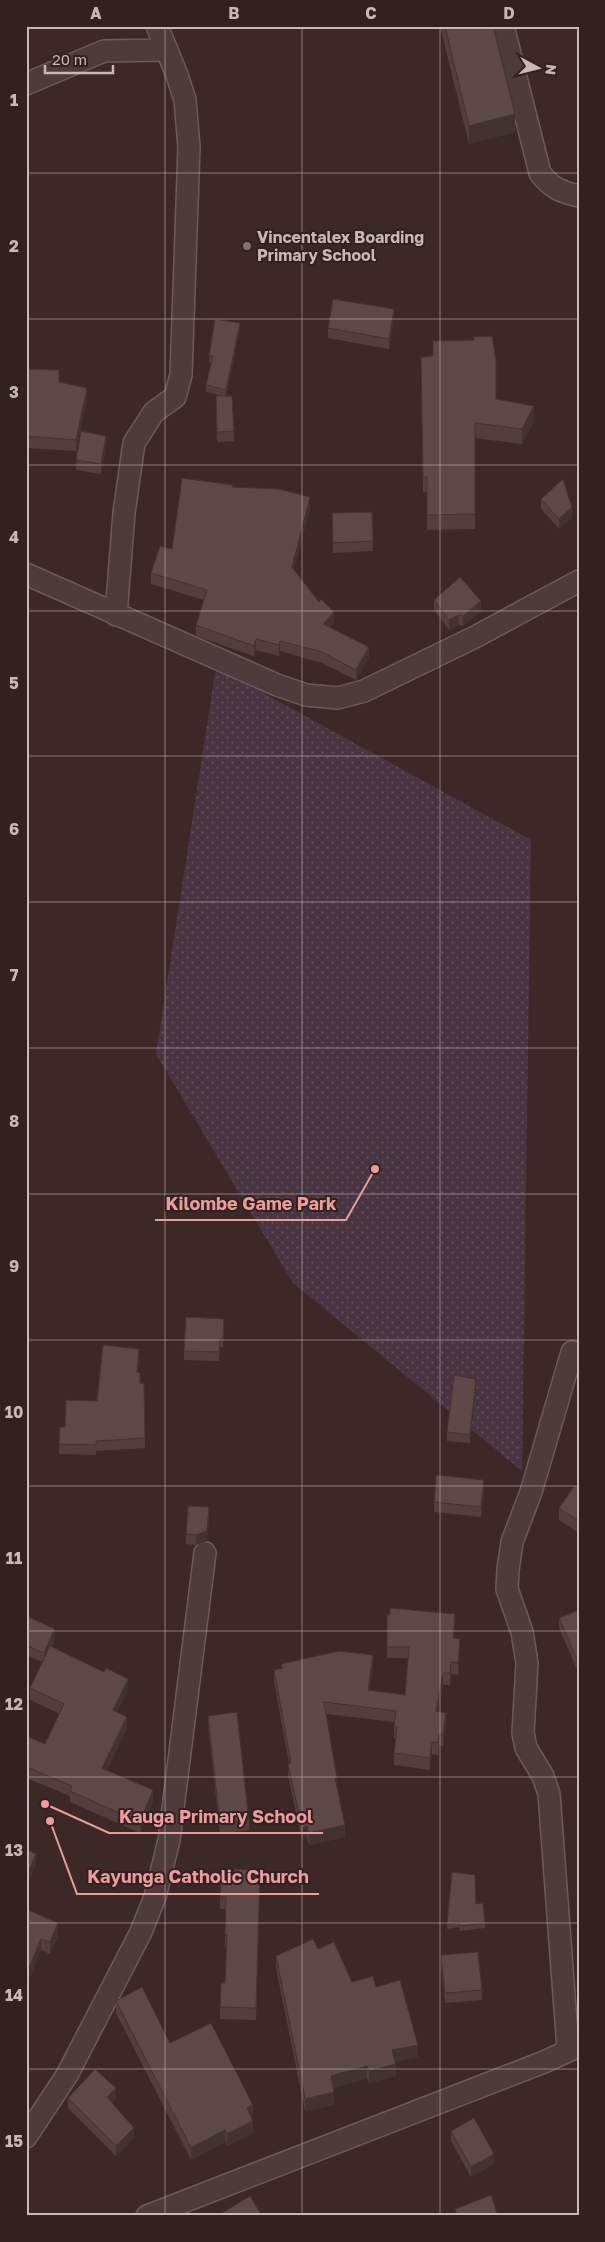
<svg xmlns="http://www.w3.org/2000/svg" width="605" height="2242" font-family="'Golos Text',sans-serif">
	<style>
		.grass { fill: url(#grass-dots) }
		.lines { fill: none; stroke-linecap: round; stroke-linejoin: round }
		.minor-casing { stroke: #6b5a59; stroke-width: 24 }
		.minor { stroke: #4d3c3b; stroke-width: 21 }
		.wall { fill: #513e3d }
		.shaded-wall { fill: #423232 }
		.building { fill: #5e4847; stroke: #423232 }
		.grid { fill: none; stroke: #c8b9b8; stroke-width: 1; stroke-opacity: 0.55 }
		.education-dot { fill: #8d6e63; stroke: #322120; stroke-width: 2 }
		.labels { text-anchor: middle; stroke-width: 4; stroke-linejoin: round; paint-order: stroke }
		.poi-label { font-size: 16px; font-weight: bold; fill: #c8b9b8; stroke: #322120; text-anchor: start }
		.leader { fill: none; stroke: #ed9c98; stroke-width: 2 }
		.callout-dot { fill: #ed9c98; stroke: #322120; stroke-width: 2 }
		.callout-label { font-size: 18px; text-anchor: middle; font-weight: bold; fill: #ed9c98; stroke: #322120; stroke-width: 4; stroke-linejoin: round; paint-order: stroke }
		.neatline { fill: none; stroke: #c8b9b8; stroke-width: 2 }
		.grid-label { font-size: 16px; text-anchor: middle; font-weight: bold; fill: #c8b9b8 }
	</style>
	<defs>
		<pattern id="grass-dots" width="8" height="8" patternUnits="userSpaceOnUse" patternTransform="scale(1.25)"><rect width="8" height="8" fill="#493441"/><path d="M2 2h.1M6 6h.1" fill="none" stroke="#624f5a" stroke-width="1.8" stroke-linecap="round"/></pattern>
	</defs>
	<rect width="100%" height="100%" fill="#3d2828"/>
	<!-- grass -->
	<path class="grass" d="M216 667 531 840 522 1471 293 1283 156 1054Z"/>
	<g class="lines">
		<!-- minor casing -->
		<g class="minor-casing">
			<path id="minor" d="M503 26 540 173C551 188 561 192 579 196
				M26 84 104 51 167 50
				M26 574 277 685 306 695 338 698 364 691 475 637 579 581
				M116 615 124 513 134 443 154 412 175 397 181 375 189 147 185 100 177 75 157 26
				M568 2049 549 1794 543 1776 526 1748 523 1733 527 1663 522 1632 507 1589 508 1570 512 1542 531 1492 572 1352
				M26 2137 67 2075 141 1932 155 1897 169 1840 205 1553
				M147 2216 544 2062 579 2046"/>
		</g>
		<!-- minor -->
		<use href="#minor" class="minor"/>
	</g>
	<!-- wall -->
	<path class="wall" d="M440 26H493L515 132 469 144Z
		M394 320 389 349 328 338V328Z
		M240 330 226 396 234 431V441L217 442 216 406 223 396 206 392V385L211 363H209V356Z
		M433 341 496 399 534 421 522 444 475 438V529L427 530V492H423L421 372 433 356Z
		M26 369 59 382 87 399 76 451 26 448Z
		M579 439V454L578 453Z
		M106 446 101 474 76 470V460Z
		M233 487 310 508 294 570 334 623 330 627 369 658 356 680 322 663 280 651 279 656 256 650 254 656 196 636V625L204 600 151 584V573L172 549Z
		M541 499 572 517 559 529 541 509Z
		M372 512 373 551 333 553 332 513Z
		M434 600 481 611 463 626 459 625 449 630 434 610Z
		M224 1327 223 1347H220L219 1361 184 1360V1351Z
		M139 1359 138 1372 140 1383 144 1384 145 1448 96 1451V1455L59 1454 60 1427H65L97 1401Z
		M476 1387 470 1443 447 1441V1432Z
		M579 1486V1533L559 1520V1508Z
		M484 1490 481 1517 434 1512V1502Z
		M209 1517 207 1541 196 1545 186 1544V1534Z
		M579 1610V1674L559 1628V1618Z
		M387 1615 455 1626 454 1638 460 1650 458 1675 451 1674 450 1685H443L438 1712 446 1725 443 1746 439 1745 438 1755 432 1754 430 1770 394 1765V1753L396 1738H394V1722L326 1714 345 1837 309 1845 307 1838 302 1840 288 1775 289 1763 274 1682V1670L281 1669V1664L373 1667 369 1691 405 1695 408 1658H387Z
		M26 1616 55 1639 52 1647 128 1690 117 1712 127 1728 107 1770 153 1802 140 1833 70 1802V1796L29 1779 26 1787V1736L45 1744 60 1714 30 1700V1688L43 1662 26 1655Z
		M208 1716 249 1820V1830L220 1834 208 1726Z
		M260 1882 256 2020 220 2019V2007L225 1983 227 1947H225L226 1909H220V1897Z
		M476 1904 485 1923V1928L460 1931 459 1927 447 1929V1924Z
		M26 1909 58 1935 50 1954 41 1950 26 1987Z
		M318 1949 352 1982 376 1987 418 2057 395 2062 396 2076 369 2083 367 2078 333 2088 334 2105 305 2111 276 1968V1956Z
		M441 1955 482 1990V2000L445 2003 441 1965Z
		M116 2001 170 2043 253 2116 251 2117 253 2133 227 2146 225 2142 191 2160 116 2013Z
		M68 2098H116L112 2103 134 2138 116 2156 68 2108Z
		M451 2131 494 2164 471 2177 451 2141Z"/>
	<!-- shaded-wall -->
	<path class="shaded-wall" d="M515 114V132L469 144V126Z
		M394 309V320L389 349V339Z
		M240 323V330L226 397V390Z
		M87 388V399L76 451V440Z
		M534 406V421L522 444V429Z
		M106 436V446L101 474V464Z
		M310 497V508L292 578V567Z
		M572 507V517L559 529V519Z
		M481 601V611L463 626V616Z
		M334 612V623L323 634V624Z
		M459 615V625L449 630V620Z
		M256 639V650L254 656V646Z
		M280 641V651L279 656V645Z
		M369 647V658L356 680V670Z
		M139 1349V1359L137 1382V1372Z
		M476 1379V1387L470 1443V1435Z
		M484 1480V1490L481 1517V1507Z
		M209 1507 207 1541 196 1545V1535Z
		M455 1614V1626L453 1650V1638Z
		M55 1629V1639L44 1663V1653Z
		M460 1639V1650L458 1675V1663Z
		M373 1655V1667L368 1702V1690Z
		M451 1662V1674L450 1685V1673Z
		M443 1673V1685L436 1723V1711Z
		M128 1679V1690L113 1721V1710Z
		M446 1713V1725L443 1746V1734Z
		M127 1717V1728L102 1780V1768Z
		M439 1734V1745L438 1755V1743Z
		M432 1742V1754L430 1770V1758Z
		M29 1768V1779L26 1787V1775Z
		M335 1778H337V1790Z
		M153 1790V1802L140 1833V1822Z
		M345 1825V1837L309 1845V1833Z
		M307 1826V1838L302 1840V1828Z
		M36 1854V1865L26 1889V1877Z
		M58 1923V1935L50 1954V1942Z
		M41 1939V1950L26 1987V1975Z
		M418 2045V2057L392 2063V2050Z
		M396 2064V2076L369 2083V2071Z
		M367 2066V2078L331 2089V2076Z
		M116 2088V2098L107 2107V2097Z
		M334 2092V2105L305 2111V2099Z
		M253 2105V2116L247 2119V2108Z
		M253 2121V2133L227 2146V2134Z
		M134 2128V2138L116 2156V2146Z
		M225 2130V2142L191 2160V2148Z
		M494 2154V2164L471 2177V2167Z"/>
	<!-- building -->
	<path class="building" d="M445 26H493L515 114 469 126Z
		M333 299 394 309 389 339 328 328Z
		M215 319 240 323 226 390 206 385 213 356H209Z
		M492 336 496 360V399L534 406 522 429 475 423V514L427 515V477H423L421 357 433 356V341L474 340 473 337Z
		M26 369 59 370V382L87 388 76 440 26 436Z
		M216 396H232L234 431 217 432Z
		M81 431 106 436 101 464 76 460Z
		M182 478 233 485 232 487 279 489 310 497 292 567 319 602 321 599 334 612 323 624 369 647 356 670 322 652 280 641 279 645 256 639 254 646 196 625 207 590 151 573 160 546 172 549Z
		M563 479 572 507 559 519 541 499Z
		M372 512 373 541 333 543 332 513Z
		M460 577 481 601 463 616 459 615 449 620 434 600Z
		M186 1317 224 1319 223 1339H220L219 1352 184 1351Z
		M103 1345 139 1349 137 1372 140 1373V1383L144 1384 145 1438 96 1441V1445L59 1444 60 1427H65L66 1400 97 1401Z
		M454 1375 476 1379 470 1435 447 1432Z
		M436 1475 484 1480 481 1507 434 1502Z
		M575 1485 578 1487 579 1486V1521L559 1508Z
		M188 1506 209 1507 207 1531 196 1535 186 1534Z
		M390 1608 455 1614 453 1638 460 1639 458 1663 451 1662 450 1673H443L436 1711 446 1713 443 1734H439L438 1743 432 1742 430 1758 394 1753 397 1727 394 1726 396 1711 324 1702 337 1778H335L345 1825 309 1833 307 1826 302 1828 288 1764 291 1763 274 1670 283 1668 281 1664 339 1651 373 1655 368 1690 405 1695 409 1647H387V1615H390Z
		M579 1610V1664L559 1618Z
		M26 1616 55 1629 44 1653 26 1645Z
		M50 1646 104 1672 106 1668 128 1679 113 1710 127 1717 102 1768 153 1790 140 1822 70 1791 72 1786 29 1768 26 1775V1736L45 1744 64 1704 30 1688Z
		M237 1712 249 1820 220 1824 208 1716Z
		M26 1849 36 1854 26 1877Z
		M234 1869 260 1870 256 2008 220 2007 221 1983H225L227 1935H225L226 1897H220L221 1877 234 1878Z
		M452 1872 475 1875 476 1904 483 1903 485 1923 460 1926 459 1922 447 1924Z
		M26 1909 58 1923 50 1942 41 1939 26 1975Z
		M313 1939 318 1949 334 1942 352 1982 373 1976 376 1987 400 1980 418 2045 392 2050 396 2064 369 2071 367 2066 331 2076 334 2092 305 2099 276 1956Z
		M478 1952 482 1990 445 1993 441 1955Z
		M142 1987 170 2043 211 2023 253 2105 247 2108 253 2121 227 2134 225 2130 191 2148 116 2001Z
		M95 2069 116 2088 107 2097 134 2128 116 2146 68 2098Z
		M474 2118 494 2154 471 2167 451 2131Z
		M491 2195 498 2216H457L455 2209Z
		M250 2196 262 2216H217Z"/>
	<!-- grid -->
	<path class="grid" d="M165 26V2216M302 26V2216M440 26V2216M26 173H579M26 319H579M26 465H579M26 611H579M26 756H579M26 902H579M26 1048H579M26 1194H579M26 1340H579M26 1486H579M26 1631H579M26 1777H579M26 1923H579M26 2069H579"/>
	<!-- markers -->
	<circle class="education-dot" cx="247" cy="246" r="5"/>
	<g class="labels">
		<!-- poi labels -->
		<g class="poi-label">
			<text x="257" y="243">Vincentalex Boarding<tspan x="257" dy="18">Primary School</tspan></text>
		</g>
	</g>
	<!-- callouts -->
	<path class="leader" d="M375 1169L346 1220H155M45 1804L109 1833H323M50 1821L77 1894H319"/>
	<g class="callout-dot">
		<circle cx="375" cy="1169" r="5"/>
		<circle cx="45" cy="1804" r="5"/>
		<circle cx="50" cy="1821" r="5"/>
	</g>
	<g class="callout-label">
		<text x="251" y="1210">Kilombe Game Park</text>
		<text x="216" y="1823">Kauga Primary School</text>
		<text x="198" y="1883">Kayunga Catholic Church</text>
	</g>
	<!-- border -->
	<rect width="605" height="2242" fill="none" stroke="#322120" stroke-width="55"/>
	<!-- north arrow -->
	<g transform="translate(538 68) rotate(97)" stroke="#322120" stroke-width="4" paint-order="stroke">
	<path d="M0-4L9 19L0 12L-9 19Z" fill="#c8b9b8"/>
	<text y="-8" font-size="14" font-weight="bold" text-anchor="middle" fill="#c8b9b8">N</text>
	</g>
	<!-- scale -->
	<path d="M45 65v8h68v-8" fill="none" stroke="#c8b9b8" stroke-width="2.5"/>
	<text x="52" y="65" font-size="15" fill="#c8b9b8" stroke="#322120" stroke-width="4" paint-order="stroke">20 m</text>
	<rect x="28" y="28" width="550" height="2186" class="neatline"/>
	<g class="grid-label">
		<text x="96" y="19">A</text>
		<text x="234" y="19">B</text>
		<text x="371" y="19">C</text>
		<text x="509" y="19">D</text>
		<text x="14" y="106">1</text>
		<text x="14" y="252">2</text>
		<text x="14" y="398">3</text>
		<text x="14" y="543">4</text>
		<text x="14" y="689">5</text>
		<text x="14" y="835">6</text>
		<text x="14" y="981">7</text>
		<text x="14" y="1127">8</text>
		<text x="14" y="1272">9</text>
		<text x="14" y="1418">10</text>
		<text x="14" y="1564">11</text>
		<text x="14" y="1710">12</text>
		<text x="14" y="1856">13</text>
		<text x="14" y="2001">14</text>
		<text x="14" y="2147">15</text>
	</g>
</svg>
